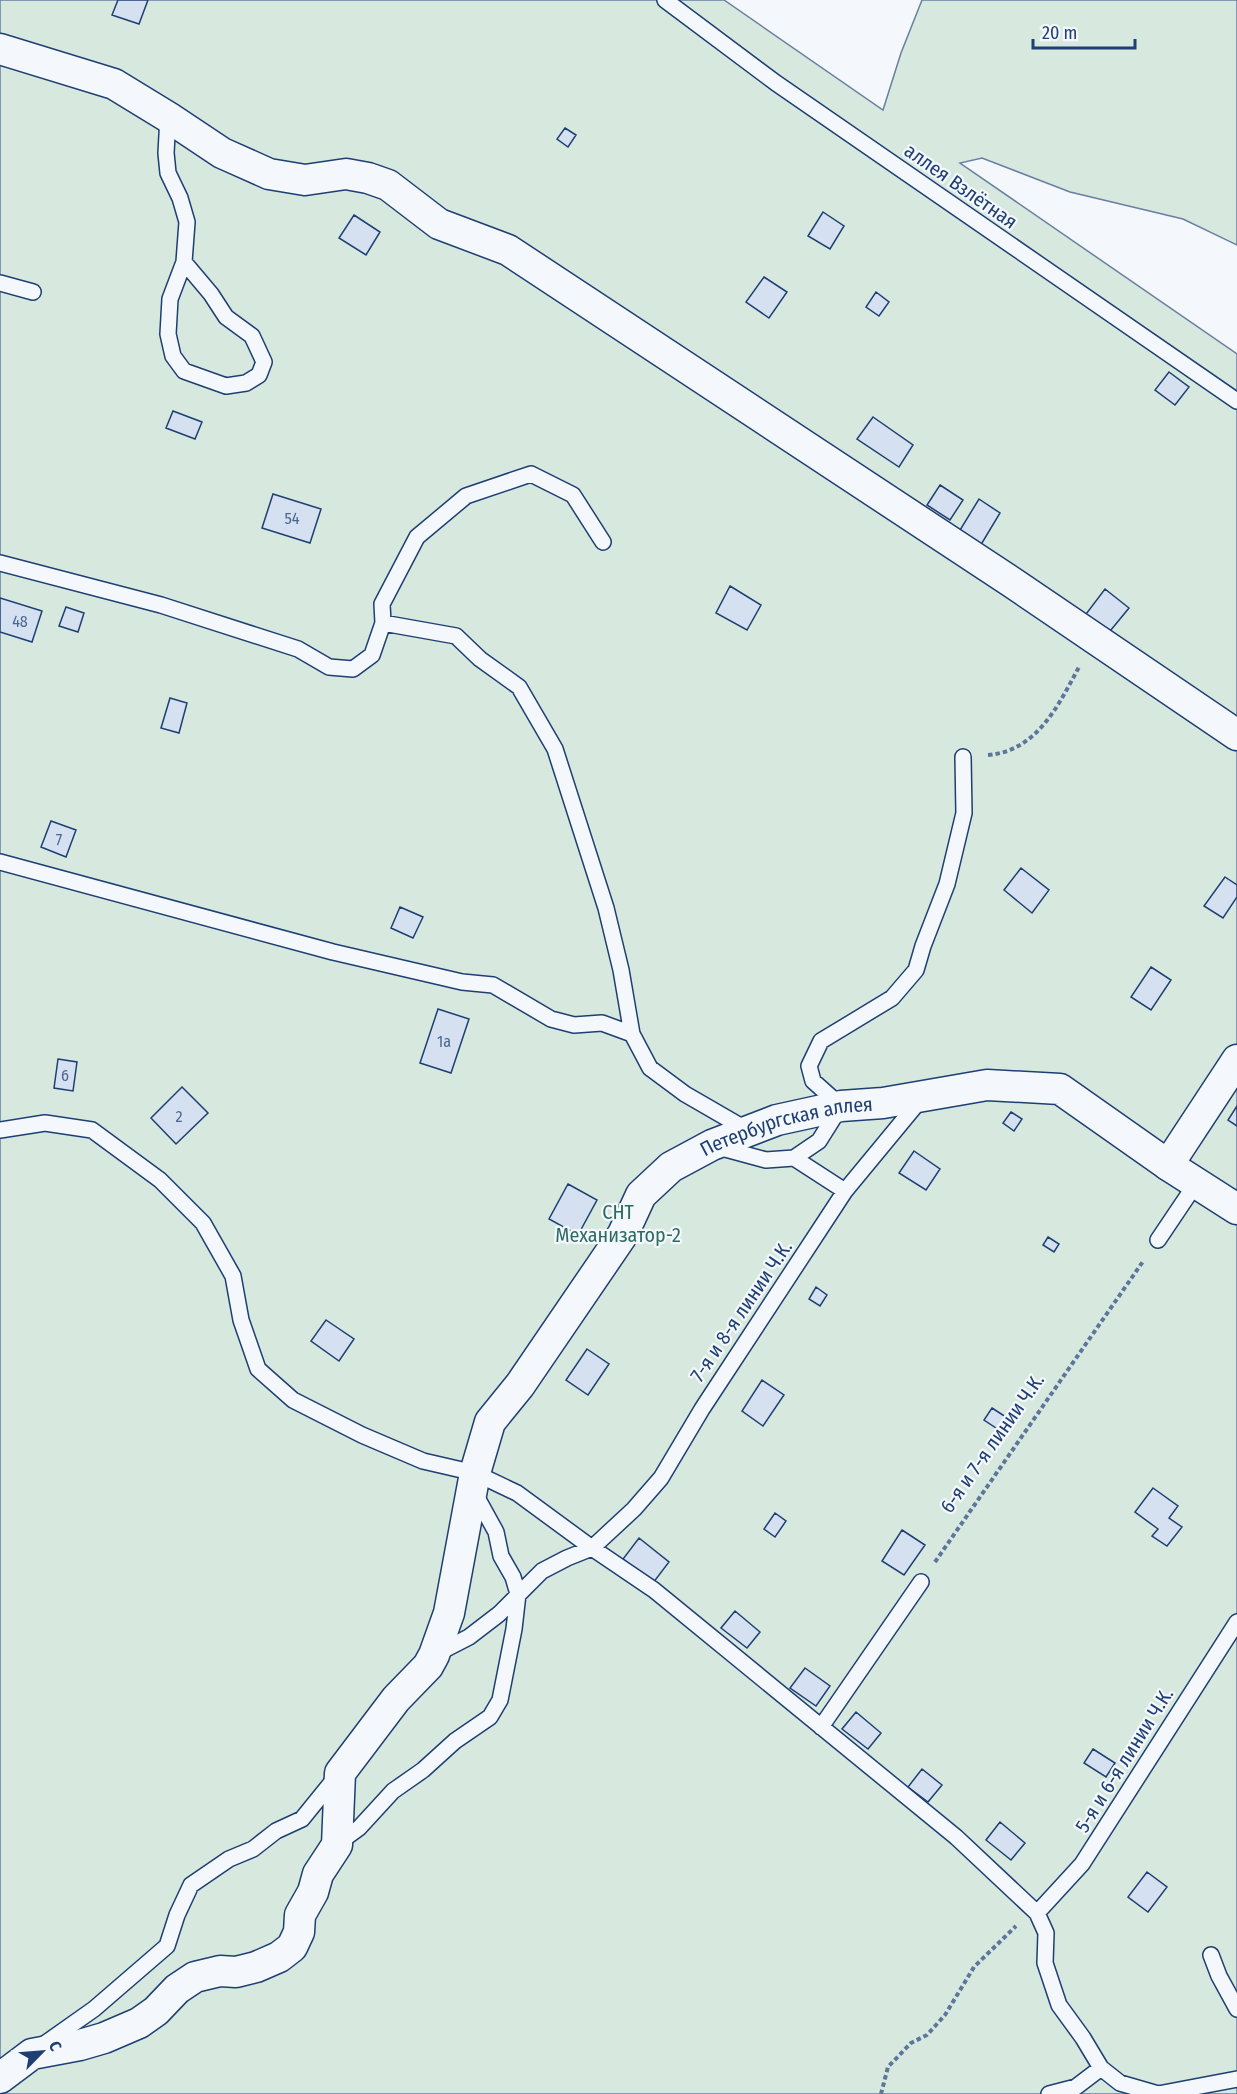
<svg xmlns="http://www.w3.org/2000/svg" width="1237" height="2094" font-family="'Fira Sans Condensed',sans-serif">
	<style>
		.green { fill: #d7e8df; stroke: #687fa3; stroke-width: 1.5 }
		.building { fill: #d5e0f0; stroke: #1d3f73; stroke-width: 1.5 }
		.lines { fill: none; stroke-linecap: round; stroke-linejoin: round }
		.lane-casing { stroke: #1d3f73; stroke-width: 18 }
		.street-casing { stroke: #1d3f73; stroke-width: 33 }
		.path { stroke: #5e769c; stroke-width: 4; stroke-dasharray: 4.5 3; stroke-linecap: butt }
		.lane { stroke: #f4f7fb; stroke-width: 15 }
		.street { stroke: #f4f7fb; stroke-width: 30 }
		.labels { text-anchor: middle; stroke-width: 4.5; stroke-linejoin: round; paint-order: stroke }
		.number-label { font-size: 16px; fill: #4b6792 }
		.street-label { font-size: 20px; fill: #1d3f73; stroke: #f4f7fb }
		.park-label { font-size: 20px; fill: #2c6c60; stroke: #f4f7fb }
	</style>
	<rect width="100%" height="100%" fill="#f4f7fb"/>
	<!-- green -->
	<path class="green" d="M0 0H724L883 110 901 53 922 0H1237V245L1183 219 1070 192 982 158 960 163 1237 354V2094H0Z"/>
	<!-- building -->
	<path class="building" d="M118 0H148L139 24 112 15Z
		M565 128 576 135 568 147 557 139Z
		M823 212 844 226 830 249 808 236Z
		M354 215 380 232 366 255 339 238Z
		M764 277 787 292 769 318 746 302Z
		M876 292 889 302 879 316 866 307Z
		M1169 372 1189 387 1175 405 1155 390Z
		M173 411 202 422 195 439 166 428Z
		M873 417 913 445 899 467 857 439Z
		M940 485 963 500 950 520 927 505Z
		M273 494 321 509 310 543 262 528Z
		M979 499 1000 513 979 548 957 535Z
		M730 586 761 605 747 630 716 613Z
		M1105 589 1129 608 1106 636 1083 618Z
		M0 598 42 611 32 642 0 632Z
		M66 607 84 613 78 632 59 626Z
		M170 698 187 703 179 733 161 728Z
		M51 821 76 830 66 857 41 847Z
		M1021 868 1049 890 1032 913 1004 890Z
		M1225 877 1237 885V897L1223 918 1204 906Z
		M400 907 423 917 413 938 391 928Z
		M1151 967 1171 980 1151 1010 1131 997Z
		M438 1009 469 1019 451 1073 420 1063Z
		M58 1059 77 1062 73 1091 54 1088Z
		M182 1087 208 1113 176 1144 151 1118Z
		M1237 1106V1126L1228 1120Z
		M1011 1112 1022 1119 1014 1131 1003 1123Z
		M914 1151 940 1169 926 1190 899 1173Z
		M568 1184 597 1200 578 1235 549 1219Z
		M1048 1237 1059 1244 1054 1252 1043 1245Z
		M816 1287 827 1295 820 1306 809 1299Z
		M326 1320 354 1339 339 1361 311 1341Z
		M587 1349 609 1364 588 1395 566 1380Z
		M762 1380 784 1395 763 1426 742 1411Z
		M992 1408 1006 1417 999 1430 984 1420Z
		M1153 1488 1178 1506 1169 1518 1182 1527 1167 1546 1152 1536 1158 1529 1135 1512Z
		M775 1513 786 1521 775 1537 764 1529Z
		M902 1530 925 1545 904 1575 882 1561Z
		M639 1538 669 1562 653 1583 623 1559Z
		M735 1611 760 1632 747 1648 721 1628Z
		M805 1668 830 1686 816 1706 790 1688Z
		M856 1712 881 1733 868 1749 842 1729Z
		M1093 1749 1115 1763 1106 1777 1084 1763Z
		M922 1769 942 1785 928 1802 908 1787Z
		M1000 1822 1025 1843 1011 1860 986 1840Z
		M1147 1872 1167 1887 1148 1912 1128 1897Z"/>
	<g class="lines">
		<!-- lane casing -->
		<g class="lane-casing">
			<path id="lane" d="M665 0 776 83 1237 401
				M168 117 166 153 168 173 180 198 187 222 184 262 170 299 168 334 173 356 184 371 226 386 246 383 259 375 264 362 252 336 226 317 211 294 184 262
				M0 283 33 292
				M0 563 161 605 298 649 329 667 353 669 372 655 383 623 456 636 480 659 519 687 555 749 606 908 621 970 632 1034
				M383 623 382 604 417 537 466 496 531 474 573 495 603 542
				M0 862 333 952 462 982 493 985 551 1019 574 1025 602 1023 632 1034 650 1068 685 1094 749 1131
				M0 1130 45 1123 92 1130 160 1180 203 1223 233 1276 241 1320 258 1369 293 1400 362 1435 423 1461 475 1473 517 1493 592 1548 654 1590 956 1837 1037 1913 1046 1933 1045 1963 1059 2005 1083 2038 1101 2068 1120 2083 1158 2094 1237 2079
				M718 1147 766 1160 794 1158 845 1191
				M794 1158 819 1141 841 1106 813 1081 809 1066 821 1041 892 998 916 970 923 946 947 884 964 813 963 757
				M1158 1240 1197 1182
				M436 1654 469 1637 499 1614 542 1571 567 1558 592 1548 634 1509 661 1478 702 1409 845 1191 921 1099
				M821 1727 921 1582
				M337 1844 359 1828 393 1791 423 1770 455 1741 490 1717 500 1700 514 1629 518 1594 513 1577 501 1556 496 1532 474 1492
				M1037 1913 1082 1864 1237 1622
				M1211 1955 1219 1976 1237 2009
				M43 2045 94 2009 167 1946 177 1915 191 1885 229 1859 253 1849 276 1831 302 1819 336 1777
				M1049 2094 1076 2087 1101 2068"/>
		</g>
		<!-- street casing -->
		<g class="street-casing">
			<g id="street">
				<path d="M0 49 114 84 168 117 222 153 269 174 305 180 346 174 368 178 388 185 439 224 508 250 1013 583 1237 735"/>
				<path d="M1168 1165 1237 1060"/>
				<path id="s1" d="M0 2078 32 2054 80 2045 104 2038 139 2023 156 2011 177 1989 195 1977 220 1971 236 1972 256 1967 279 1957 292 1947 299 1932 300 1915 313 1892 318 1874 337 1845 340 1773 396 1699 428 1666 434 1655 449 1613 475 1473 490 1422 520 1385 623 1234 641 1195 671 1167 712 1145 777 1120 841 1106 883 1103 987 1085 1060 1089 1168 1165 1237 1209"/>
			</g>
		</g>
		<!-- path -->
		<path class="path" d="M988 755C1037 751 1058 706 1079 667
			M935 1562 1144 1260
			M881 2094 888 2067 911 2043 927 2035 945 2015 974 1967 1016 1926"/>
		<!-- lane -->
		<use href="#lane" class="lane"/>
		<!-- street -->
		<use href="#street" class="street"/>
	</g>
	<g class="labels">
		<!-- number labels -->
		<g class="number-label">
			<text x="292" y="524">54</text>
			<text x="20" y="627">48</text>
			<text x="59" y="845">7</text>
			<text x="444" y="1047">1а</text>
			<text x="65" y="1081">6</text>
			<text x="179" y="1122">2</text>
		</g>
		<!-- street labels -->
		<g class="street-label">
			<text transform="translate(961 186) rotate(35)" y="7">аллея Взлётная</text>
			<text dy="7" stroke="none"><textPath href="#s1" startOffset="1344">Петербургская аллея</textPath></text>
			<text transform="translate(741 1311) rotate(-56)" y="7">7-я и 8-я линии Ч.К.</text>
			<text transform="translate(992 1443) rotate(-55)" y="7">6-я и 7-я линии Ч.К.</text>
			<text transform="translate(1124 1760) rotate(-58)" y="7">5-я и 6-я линии Ч.К.</text>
		</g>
		<!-- park labels -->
		<g class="park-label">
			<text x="618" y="1219">СНТ<tspan x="618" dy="23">Механизатор-2</tspan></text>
		</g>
	</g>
	<!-- north arrow -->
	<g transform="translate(42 2052) rotate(65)" stroke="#f4f7fb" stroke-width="4.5" paint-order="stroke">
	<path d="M0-4.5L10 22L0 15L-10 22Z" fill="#1d3f73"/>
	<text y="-9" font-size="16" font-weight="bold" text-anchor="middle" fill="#1d3f73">С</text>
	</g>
	<!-- scale -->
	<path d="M1033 39v9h102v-9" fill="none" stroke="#1d3f73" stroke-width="3"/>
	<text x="1042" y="39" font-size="18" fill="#1d3f73" stroke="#f4f7fb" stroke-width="4.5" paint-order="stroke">20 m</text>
</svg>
